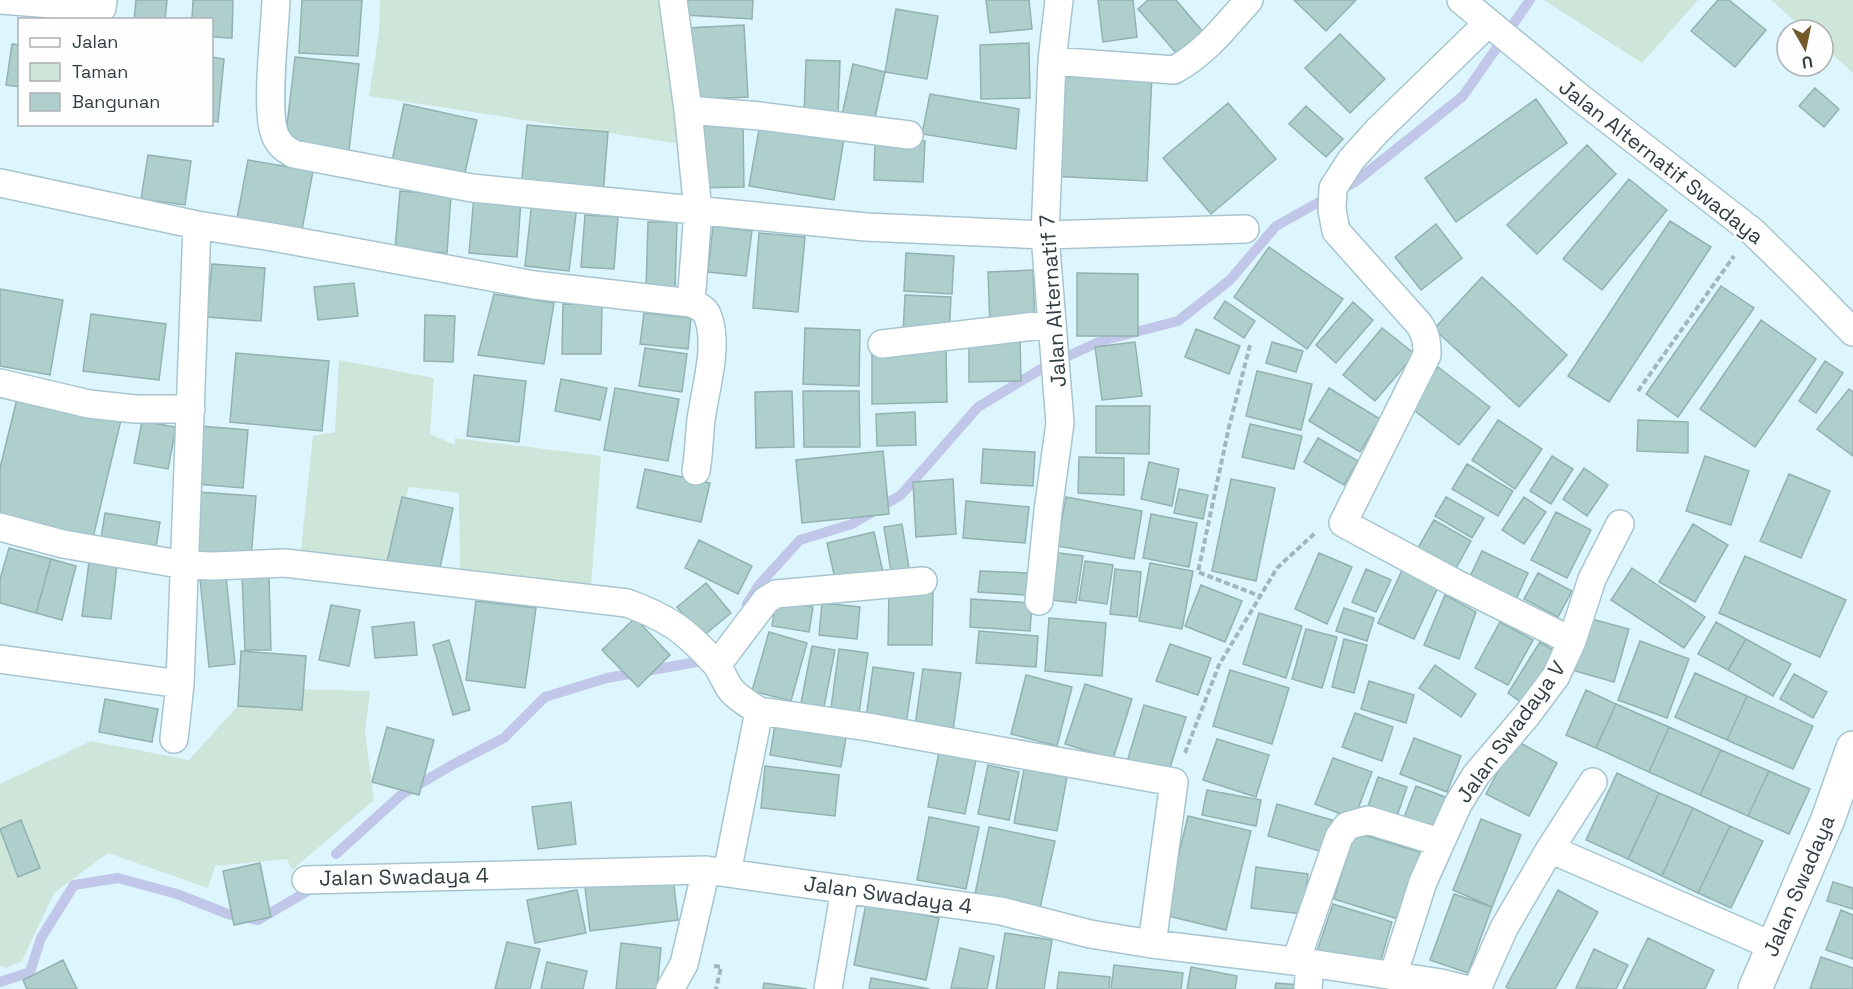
<svg xmlns="http://www.w3.org/2000/svg" width="1853" height="989" font-family="'Space Grotesk',sans-serif">
	<style>
		.green { fill: #cde6d9 }
		.lines { fill: none; stroke-linecap: round; stroke-linejoin: round }
		.stream { stroke: #c0c7e9; stroke-width: 10 }
		.building { fill: #aecfcc; stroke: #92b1b0; stroke-width: 1.5 }
		.street-casing { stroke: #a7c5cf; stroke-width: 30 }
		.secondary-casing { stroke: #a7c5cf; stroke-width: 36 }
		.path { stroke: #a2b6bd; stroke-width: 4; stroke-dasharray: 6 3; stroke-linecap: butt }
		.street { stroke: #fff; stroke-width: 27 }
		.secondary { stroke: #fff; stroke-width: 33 }
		.labels { text-anchor: middle; stroke-width: 4.5; stroke-linejoin: round; paint-order: stroke }
		.street-label { font-size: 21px; fill: #323e42; stroke: #fefefe }
	</style>
	<rect width="100%" height="100%" fill="#ddf6fe"/>
	<!-- green -->
	<path class="green" d="M380 0H663L681 144 369 96 379 32Z
		M1544 0H1698L1642 63Z
		M1771 0H1853V73L1823 46V30H1805Z
		M339 360 434 378 430 434 455 445V438L601 456 591 587 460 570 459 493 409 487 386 566 300 558 313 436 335 432Z
		M254 688 370 691 365 731 374 800 292 870 287 859 215 866 208 888 108 853 54 893 22 961 6 968 0 965V784L91 741 189 760Z"/>
	<g class="lines">
		<!-- stream -->
		<path class="stream" d="M747 604 759 585 800 540 852 524 901 495 978 407 1046 366 1101 341 1178 321 1230 280 1276 226 1355 182 1463 96 1530 0
			M336 854 401 795 452 765 504 738 545 697 607 678 702 661 707 656
			M0 982 30 972 41 938 74 885 118 878 177 894 228 914 258 920 308 891"/>
	</g>
	<!-- building -->
	<path class="building" d="M136 0H167L165 20H134Z
		M193 0H233L232 38 212 37V20H192Z
		M302 0H362L358 56 299 53Z
		M686 0H753L752 19 685 15Z
		M986 0H1029L1032 29 990 33Z
		M1098 0H1133L1137 37 1103 42Z
		M1148 0H1176L1203 32 1177 54 1138 9Z
		M1294 0H1356L1326 31Z
		M1718 0H1729L1766 30 1735 67 1691 31Z
		M896 9 938 16 927 79 885 72Z
		M744 25 748 97 689 100 686 28Z
		M1340 34 1385 79 1350 113 1305 68Z
		M1029 43 1030 98 981 99 980 45Z
		M12 44 20 45V87L6 85Z
		M212 57 224 59 218 122 212 121Z
		M295 57 359 64 349 150 285 143Z
		M806 60 840 61 838 115 804 114Z
		M853 64 885 72 874 122 842 115Z
		M1056 70 1152 75 1147 181 1050 176Z
		M1815 88 1839 109 1824 127 1799 106Z
		M930 94 1019 109 1016 149 922 134Z
		M1536 99 1567 143 1456 222 1425 178Z
		M1228 103 1276 159 1211 214 1163 158Z
		M404 104 477 120 463 181 391 166Z
		M1306 106 1343 139 1326 157 1289 124Z
		M743 118 744 187 698 188V119Z
		M761 118 845 132 834 200 749 186Z
		M527 125 608 132 603 195 521 188Z
		M875 140 925 141 923 182 874 180Z
		M1587 145 1616 174 1537 254 1507 225Z
		M148 155 191 161 185 205 141 199Z
		M248 160 313 171 302 230 237 218Z
		M1629 179 1667 210 1602 290 1563 259Z
		M400 191 451 195 447 253 395 249Z
		M474 196 521 200 517 257 469 253Z
		M532 201 577 206 569 271 525 266Z
		M585 215 618 217 614 269 581 267Z
		M1670 221 1711 247 1609 402 1568 376Z
		M648 222H677L675 289 646 288Z
		M1436 224 1462 258 1421 290 1395 257Z
		M713 226 752 231 746 276 708 272Z
		M759 233 805 237 798 312 753 308Z
		M1269 247 1343 299 1307 349 1234 297Z
		M906 253 954 256 952 294 904 291Z
		M212 264 265 268 261 321 207 317Z
		M1033 270 1035 325 990 326 988 272Z
		M1077 273 1138 274V336H1077Z
		M1482 277 1567 355 1519 407 1434 329Z
		M354 283 358 316 318 320 314 287Z
		M1721 286 1754 308 1678 417 1646 394Z
		M0 289 63 300 50 375 0 366Z
		M494 294 554 303 544 364 478 355Z
		M905 295 951 297 949 336 903 333Z
		M1225 301 1255 321 1244 338 1214 318Z
		M1353 302 1373 320 1336 363 1316 345Z
		M563 304 602 305 601 354H562Z
		M644 313 691 318 688 349 640 344Z
		M91 314 166 324 159 380 83 371Z
		M425 315 455 316 453 362 424 361Z
		M1761 320 1816 359 1755 447 1700 409Z
		M805 328 860 330 859 386 803 384Z
		M1382 328 1415 354 1375 401 1343 375Z
		M1196 329 1240 346 1229 374 1185 357Z
		M1020 337 1021 381 969 382V338Z
		M1135 342 1142 396 1102 400 1095 347Z
		M1272 342 1303 351 1296 372 1266 363Z
		M645 348 687 354 682 392 639 386Z
		M946 349 947 402 872 404V350Z
		M236 353 329 361 322 431 230 422Z
		M1825 361 1843 373 1816 413 1799 401Z
		M1438 367 1490 407 1459 445 1407 405Z
		M1257 371 1312 384 1301 430 1246 416Z
		M474 375 526 381 519 442 467 436Z
		M561 379 607 388 600 420 555 411Z
		M615 388 679 399 668 461 604 450Z
		M1329 388 1380 419 1360 452 1309 421Z
		M1849 389 1853 392V456L1817 429Z
		M792 391 794 447 756 448 755 392Z
		M803 391H859L860 447H804Z
		M18 395 121 420 91 546 0 524V468Z
		M1096 406H1150L1149 454 1096 453Z
		M915 412 916 445 877 446 876 414Z
		M1498 420 1542 449 1515 489 1472 460Z
		M1638 420 1688 422V453L1637 451Z
		M142 421 176 427 168 469 134 463Z
		M1250 424 1302 436 1294 469 1242 457Z
		M200 426 248 430 243 488 196 484Z
		M1318 438 1358 461 1344 485 1304 462Z
		M983 449 1035 452 1033 486 981 483Z
		M883 451 889 514 802 523 796 460Z
		M1552 456 1573 469 1551 504 1530 491Z
		M1705 456 1749 471 1731 525 1686 511Z
		M1079 457 1124 458V495L1078 493Z
		M1149 462 1179 469 1172 506 1141 499Z
		M1467 464 1513 491 1498 516 1452 489Z
		M1584 468 1608 485 1587 516 1563 499Z
		M645 469 710 483 701 522 637 508Z
		M1789 474 1830 491 1801 558 1760 541Z
		M953 479 956 534 916 537 913 482Z
		M1231 479 1275 488 1256 581 1212 571Z
		M1179 489 1208 495 1203 519 1174 513Z
		M198 492 256 496 251 558 193 553Z
		M402 497 453 508 438 577 386 566Z
		M1066 497 1142 511 1134 559 1057 546Z
		M1446 497 1484 518 1472 538 1435 516Z
		M1524 497 1546 512 1524 544 1502 530Z
		M966 501 1029 507 1025 543 963 538Z
		M1556 512 1591 530 1567 578 1531 560Z
		M105 513 160 522 155 553 100 544Z
		M1151 514 1197 523 1189 567 1143 558Z
		M1434 520 1471 541 1454 572 1416 551Z
		M902 524 910 575 892 578 884 527Z
		M1693 524 1728 545 1695 602 1659 582Z
		M874 532 884 577 837 588 827 543Z
		M699 540 752 566 738 594 685 568Z
		M9 548 51 559 36 613 0 603V579Z
		M1482 551 1528 573 1513 606 1467 583Z
		M1051 552 1083 556 1076 603 1044 599Z
		M1319 553 1352 567 1327 624 1295 609Z
		M1745 556 1846 600 1820 657 1719 613Z
		M51 559 76 566 62 620 36 613Z
		M1085 561 1113 565 1107 604 1079 600Z
		M89 562 117 565 111 619 82 616Z
		M1150 563 1193 571 1182 629 1139 621Z
		M1403 568 1439 585 1414 639 1378 623Z
		M1632 568 1705 617 1684 648 1611 600Z
		M1115 569 1141 572 1137 617 1110 614Z
		M1366 569 1391 580 1376 612 1352 602Z
		M980 571 1027 573 1026 595 978 592Z
		M1538 573 1572 591 1558 617 1524 599Z
		M226 576 235 664 209 667 200 579Z
		M242 576H269L271 650H245Z
		M706 583 731 613 702 637 677 607Z
		M1201 585 1242 601 1225 642 1185 626Z
		M889 590 933 591 932 645H888Z
		M1445 595 1476 612 1459 659 1424 645Z
		M971 599 1032 603 1030 631 970 627Z
		M476 601 536 608 525 688 466 680Z
		M776 601 813 607 809 632 772 626Z
		M822 603 860 607 857 639 819 635Z
		M331 605 360 610 349 666 319 660Z
		M1344 608 1374 618 1367 641 1336 631Z
		M1259 613 1302 626 1286 678 1243 664Z
		M635 618 670 655 638 687 602 650Z
		M1049 618 1106 623 1102 676 1045 671Z
		M1588 618 1629 629 1614 682 1572 670Z
		M414 622 417 655 375 658 372 627Z
		M1500 622 1533 640 1508 685 1475 668Z
		M1716 622 1746 639 1728 670 1698 654Z
		M1306 629 1337 637 1322 688 1292 679Z
		M979 631 1038 636 1036 667 976 663Z
		M769 632 807 643 791 701 752 691Z
		M1344 639 1367 645 1354 693 1332 687Z
		M1746 639 1791 664 1773 696 1728 670Z
		M449 640 470 710 453 715 433 645Z
		M1640 641 1689 659 1667 718 1618 700Z
		M1540 642 1558 653 1525 705 1508 693Z
		M1170 644 1211 658 1198 695 1156 681Z
		M812 646 835 650 824 707 801 703Z
		M839 649 868 653 859 713 831 708Z
		M241 651 306 656 302 710 238 706Z
		M1435 665 1476 694 1461 717 1419 688Z
		M873 667 914 673 906 724 866 718Z
		M923 669 961 673 953 731 915 726Z
		M1230 670 1289 688 1272 744 1213 726Z
		M1695 673 1747 696 1727 740 1675 717Z
		M1794 674 1827 692 1813 718 1780 699Z
		M1026 675 1072 687 1057 746 1011 734Z
		M1369 681 1414 695 1406 723 1361 709Z
		M1085 684 1132 699 1113 759 1065 744Z
		M1586 690 1616 704 1596 748 1566 735Z
		M1747 696 1813 726 1793 769 1727 740Z
		M105 699 158 709 152 742 99 732Z
		M1616 704 1669 727 1649 772 1596 748Z
		M1144 705 1186 717 1168 774 1127 762Z
		M1355 713 1393 727 1382 761 1342 747Z
		M776 719 847 732 841 767 770 755Z
		M387 727 434 740 419 795 372 782Z
		M1669 727 1721 750 1700 795 1649 772Z
		M1414 738 1461 756 1447 792 1400 774Z
		M1217 739 1269 755 1256 797 1203 780Z
		M1515 740 1557 763 1529 816 1486 794Z
		M1721 750 1769 771 1748 816 1700 795Z
		M939 752 976 760 965 814 928 807Z
		M1333 758 1372 772 1354 819 1315 804Z
		M988 765 1019 772 1009 820 978 814Z
		M765 766 839 775 835 816 761 808Z
		M1024 769 1067 777 1057 831 1014 823Z
		M1769 771 1810 789 1789 834 1748 816Z
		M1617 773 1659 793 1628 859 1586 840Z
		M1378 777 1407 787 1395 822 1366 812Z
		M1416 786 1448 798 1435 831 1403 820Z
		M1207 790 1261 800 1256 826 1202 815Z
		M1659 793 1693 808 1662 876 1628 859Z
		M571 802 576 844 538 849 532 807Z
		M1277 804 1332 820 1323 852 1268 836Z
		M1693 808 1730 826 1698 893 1662 876Z
		M1188 816 1251 831 1226 930 1164 915Z
		M929 817 979 827 966 889 917 880Z
		M1481 819 1521 835 1492 907 1453 890Z
		M21 820 40 868 18 877 0 829Z
		M1730 826 1763 841 1731 908 1698 893Z
		M989 827 1055 841 1040 908 975 894Z
		M1354 832 1420 852 1398 919 1334 899Z
		M260 863 271 917 234 925 223 871Z
		M1256 867 1308 874 1303 914 1251 908Z
		M673 877 678 920 590 931 585 887Z
		M1833 882 1853 888V909L1827 901Z
		M577 890 586 933 535 943 527 900Z
		M1558 890 1598 912 1555 989H1510L1506 987Z
		M1454 894 1492 907 1468 973 1430 960Z
		M866 904 939 918 926 980 854 965Z
		M1333 904 1392 922 1378 970 1317 951Z
		M1841 910 1853 915V959L1826 950Z
		M1005 933 1052 940 1044 989H996Z
		M1648 938 1714 970 1705 989H1623Z
		M507 942 540 949 530 989H495Z
		M621 943 661 948 657 989H616Z
		M960 948 994 956 987 989 951 988Z
		M1594 949 1628 965 1616 989 1576 988Z
		M1821 957 1853 968V989H1810Z
		M63 960 77 989H27L23 980Z
		M547 962 587 971 583 989H541Z
		M1114 965 1183 973 1181 989H1111Z
		M1191 967 1237 976 1235 989H1187Z
		M1059 972 1110 977 1109 989H1057Z
		M871 978 930 989H869Z
		M764 983 807 989H763Z
		M1276 983 1300 985V989H1275Z"/>
	<g class="lines">
		<!-- street casing -->
		<g class="street-casing">
			<path id="street" d="M0 0 102 8 103 0
				M276 0C275 29 265 112 275 135 279 145 285 149 294 154L472 188 866 227 1045 235 1245 229
				M1461 0 1579 97 1752 231 1806 284 1853 332
				M1488 23 1378 130 1351 160 1333 188 1332 210 1336 231 1419 324C1426 334 1427 342 1427 355L1343 523 1455 583 1572 641
				M1052 61 1174 70C1205 53 1226 26 1249 0
				M688 110 760 116 909 135
				M0 183 197 225 278 238 534 285 691 303 698 211 688 110 673 0
				M691 303C698 306 706 309 708 317 719 347 705 389 701 420 699 437 699 454 696 471
				M882 344 1052 324
				M0 383 89 404 135 409H191
				M0 527 63 544 185 565 213 566 285 563 627 603C668 618 685 630 715 663 722 671 725 683 732 691 739 699 750 705 759 711
				M1039 601 1048 511 1060 423 1045 235 1052 61 1059 0
				M0 659 180 684
				M717 665 766 600 776 594 923 581
				M174 739 180 684 197 225
				M1550 849 1593 782
				M727 873 759 711 868 727 1174 782 1152 944
				M306 880 706 870 1001 911 1090 934 1152 944 1310 963 1441 983 1465 989
				M1296 961 1339 837 1347 826 1368 820 1439 842
				M1393 976 1423 882 1458 804 1476 775 1527 715 1556 676 1572 641 1592 579 1620 524
				M670 989 684 964 706 870
				M828 989 845 889
				M1308 989 1310 963
				M1477 989 1504 928 1550 849 1773 946"/>
		</g>
		<!-- secondary casing -->
		<g class="secondary-casing">
			<path id="secondary" d="M1755 989 1828 819 1853 748"/>
		</g>
		<!-- path -->
		<path class="path" d="M1250 345 1229 427 1198 572 1260 596
			M1638 391 1734 256
			M1185 753 1219 665 1277 568 1315 533
			M714 966 721 967 716 989"/>
		<!-- street -->
		<use href="#street" class="street"/>
		<!-- secondary -->
		<use href="#secondary" class="secondary"/>
	</g>
	<g class="labels">
		<!-- street labels -->
		<g class="street-label">
			<text transform="translate(1661 162) rotate(38)" y="7">Jalan Alternatif Swadaya</text>
			<text transform="translate(1053 301) rotate(-94)" y="7">Jalan Alternatif 7</text>
			<text transform="translate(1511 732) rotate(-54)" y="7">Jalan Swadaya V</text>
			<text transform="translate(404 877) rotate(-1)" y="7">Jalan Swadaya 4</text>
			<text transform="translate(1799 886) rotate(-67)" y="7">Jalan Swadaya</text>
			<text transform="translate(888 895) rotate(8)" y="7">Jalan Swadaya 4</text>
		</g>
	</g>
	<!-- legend -->
	<rect x="18" y="18" width="195" height="108" fill="#fefefe" stroke="#acb1b3" stroke-width="1.5"/>
	<rect x="30" y="38" width="30" height="9" fill="#ffffff" stroke="#acb1b3" stroke-width="1.5"/>
	<text x="72" y="48" font-size="18" fill="#323e42">Jalan</text>
	<rect x="30" y="63" width="30" height="18" fill="#cde6d9" stroke="#acb1b3" stroke-width="1.5"/>
	<text x="72" y="78" font-size="18" fill="#323e42">Taman</text>
	<rect x="30" y="93" width="30" height="18" fill="#aecfcc" stroke="#acb1b3" stroke-width="1.5"/>
	<text x="72" y="108" font-size="18" fill="#323e42">Bangunan</text>
	<!-- north arrow -->
	<g transform="translate(1805 48) rotate(171)"><circle r="28" fill="#fefefe" stroke="#acb1b3" stroke-width="1.5"/>
	<path d="M0-4.5L10 22L0 15L-10 22Z" fill="#73582a"/>
	<text y="-9" font-size="16" font-weight="bold" text-anchor="middle" fill="#323e42">U</text>
	</g>
</svg>
